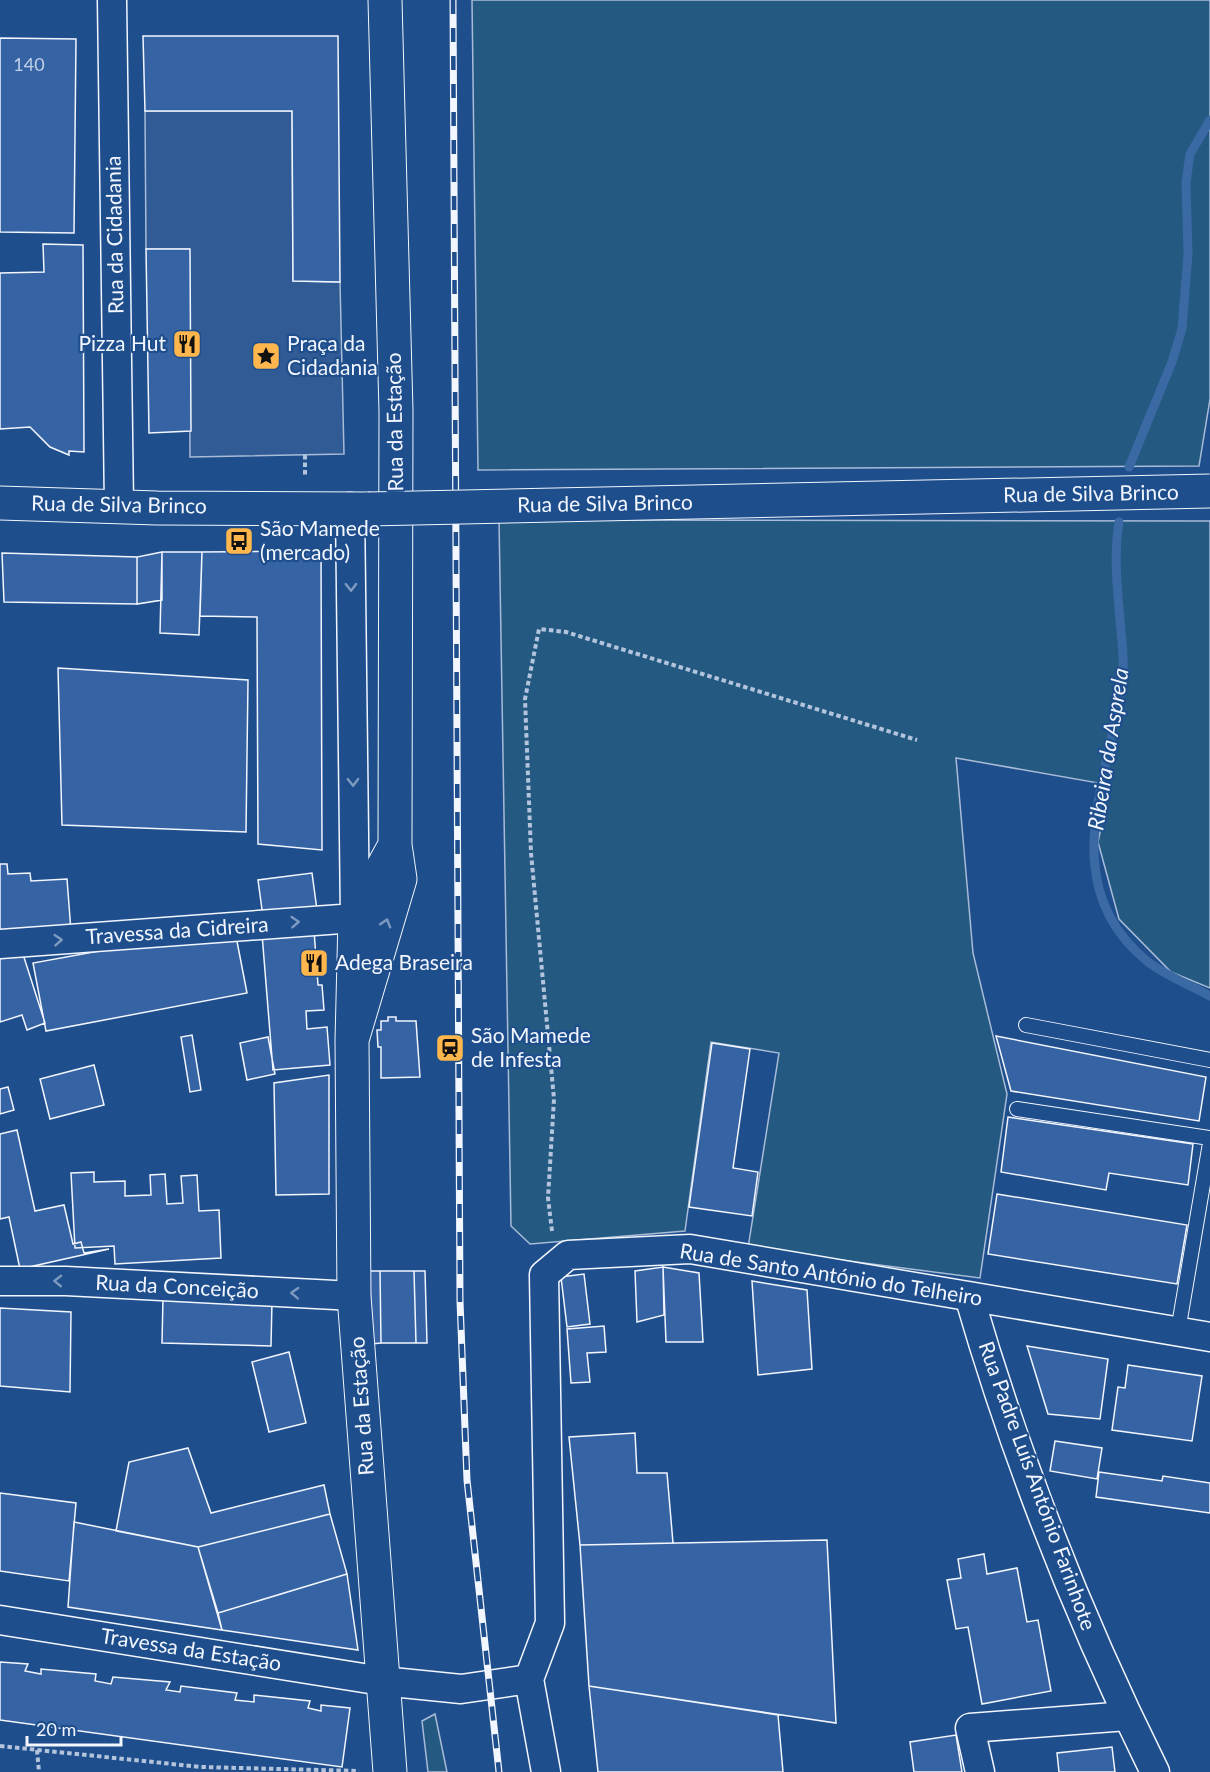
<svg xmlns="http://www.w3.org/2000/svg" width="1210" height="1772" font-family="Lato,sans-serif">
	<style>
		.green { fill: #245a82; stroke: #a8bbd7; stroke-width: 1.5 }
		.parking { fill: #305b95; stroke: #a8bbd7; stroke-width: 1.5 }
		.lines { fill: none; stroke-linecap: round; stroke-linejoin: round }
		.stream { stroke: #3b69a3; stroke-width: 9 }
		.building { fill: #3563a3; stroke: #f2f6ff; stroke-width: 1.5 }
		.lane-casing { stroke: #f2f6ff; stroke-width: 16 }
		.street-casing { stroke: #f2f6ff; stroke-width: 31 }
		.secondary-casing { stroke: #f2f6ff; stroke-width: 35 }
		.path { stroke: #b3c4dc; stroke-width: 4; stroke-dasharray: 4.5 3; stroke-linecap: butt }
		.lane { stroke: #1f4e8c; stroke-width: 14 }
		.street { stroke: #1f4e8c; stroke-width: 28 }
		.secondary { stroke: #1f4e8c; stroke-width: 33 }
		.rail-casing { stroke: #f2f6ff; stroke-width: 7 }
		.rail { stroke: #1f4e8c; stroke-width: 4.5; stroke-dasharray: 14; stroke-linecap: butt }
		.secondary-bridge-casing { stroke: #f2f6ff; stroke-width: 35; stroke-linecap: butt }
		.secondary-bridge { stroke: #1f4e8c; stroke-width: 33 }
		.oneway { stroke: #7e9ac0 }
		.labels { text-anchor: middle; stroke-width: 4.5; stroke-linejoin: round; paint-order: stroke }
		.number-label { font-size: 18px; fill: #c3d1e8 }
		.street-label { font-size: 21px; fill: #f2f6ff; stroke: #1f4e8c }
		.poi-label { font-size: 21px; fill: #f2f6ff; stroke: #1f4e8c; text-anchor: start }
		.water-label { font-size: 22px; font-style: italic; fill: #f2f6ff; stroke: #1f4e8c }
	</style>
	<rect width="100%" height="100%" fill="#1f4e8c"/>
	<!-- green -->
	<path class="green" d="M472 0H1210V399L1199 466 478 470Z
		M499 520 1210 521V988L1171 972 1119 919 1098 842 1110 785 956 758 973 953 1007 1094 980 1278 748 1248 779 1053 711 1042 685 1231 530 1244 511 1226Z
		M435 1714 447 1772H428L422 1721Z"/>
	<!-- parking -->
	<path class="parking" d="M145 111H292L293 281 340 282 344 454 190 457 189 249H146Z"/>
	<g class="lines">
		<!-- stream -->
		<path class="stream" d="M1129 467 1172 362 1182 329 1188 254 1186 182 1190 154 1210 120
			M1119 522C1113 559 1118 594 1121 631 1122 644 1124 658 1123 671 1114 770 1050 882 1147 961 1164 975 1190 985 1210 996"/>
	</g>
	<!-- building -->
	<path class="building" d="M143 36H338L340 282 293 281 292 111H145Z
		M0 38 76 39 74 233 0 232Z
		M43 244 83 245 84 452 69 451V455L50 447 30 427 0 429V273L44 272Z
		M146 249H190L191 431 149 433Z
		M321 551 322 850 258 844 257 617 200 616 202 552Z
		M162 552V600L137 604V557Z
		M162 552H202L199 635 160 633Z
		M2 553 137 557V604L4 602Z
		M58 668 248 680 246 832 62 825Z
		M0 864H7L8 874 30 873 31 881 67 879 71 931 0 935Z
		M312 873 317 910 263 917 258 880Z
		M314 930 318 985H322L324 1010 306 1011 307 1029 327 1027 330 1065 273 1070 262 934Z
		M235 931 247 993 46 1031 33 963 154 941Z
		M21 948 45 1023 27 1030 22 1015 0 1022V955Z
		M388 1017H396V1021H416L420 1077 381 1078V1047H378L377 1030H381V1021H388Z
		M192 1035 201 1090 190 1092 181 1037Z
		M996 1036 1206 1077 1199 1121 1011 1091Z
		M268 1037 275 1074 247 1080 240 1043Z
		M712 1043 750 1049 733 1168 758 1172 752 1216 689 1207Z
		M94 1065 104 1105 50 1119 40 1079Z
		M329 1075V1194L276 1195 274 1083Z
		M8 1087 14 1110 0 1114V1089Z
		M1008 1117 1193 1144 1188 1185 1109 1173 1106 1190 1001 1172Z
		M17 1130 35 1211 64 1205 73 1244 81 1242 84 1253 109 1249 20 1269 9 1217 0 1219V1134Z
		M94 1172V1182L125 1181V1196L151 1195 150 1175 165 1174 167 1204 183 1203 181 1176 197 1175 199 1211 219 1210 221 1258 115 1264 114 1246 75 1248 71 1173Z
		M997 1194 1187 1225 1177 1284 988 1254Z
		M663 1267 664 1315 637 1322 635 1271Z
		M663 1267 699 1273 703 1342H666Z
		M370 1271H380L381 1343 371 1344Z
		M380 1271H414L416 1343H381Z
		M414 1271H425L427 1343H416Z
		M584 1274 590 1324 567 1327 561 1277Z
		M752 1281 807 1290 812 1369 758 1375Z
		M163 1298 272 1301 271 1346 162 1343Z
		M0 1308 71 1312 70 1392 0 1386Z
		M604 1326 606 1352 587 1353 590 1382 571 1383 567 1329Z
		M1027 1346 1108 1359 1100 1419 1048 1414Z
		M289 1352 306 1423 269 1432 252 1362Z
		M1128 1365 1202 1376 1192 1441 1112 1430 1118 1387 1125 1388Z
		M635 1433 637 1473H667L673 1543 580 1545 569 1437Z
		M1055 1441 1102 1448 1097 1479 1050 1471Z
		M188 1448 211 1513 324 1485 330 1514 198 1547 116 1531 129 1462Z
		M1099 1472 1162 1481 1163 1476 1210 1483V1513L1096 1497Z
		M0 1493 76 1503 69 1581 0 1571Z
		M330 1514 347 1574 218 1613 198 1547Z
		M74 1522 198 1547 222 1630 68 1607Z
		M827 1540 836 1723 589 1686 580 1545Z
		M984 1554 987 1574 1017 1568 1027 1622 1038 1620 1051 1691 982 1704 968 1627 956 1629 947 1580 961 1578 958 1559Z
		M347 1574 358 1650 222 1630 218 1613Z
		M0 1662 28 1664 25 1671 41 1674V1669L96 1674 95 1681 111 1684 113 1677 170 1682 166 1690 180 1692 181 1686 237 1693 235 1700 254 1702V1695L310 1701 308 1708 321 1711V1705L350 1708 342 1767 0 1720Z
		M589 1686 778 1715 783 1772H598Z
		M956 1735 962 1772H914L910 1742Z
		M1112 1747 1115 1772H1059L1057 1753Z"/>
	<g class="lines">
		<!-- lane casing -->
		<g class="lane-casing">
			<path id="lane" d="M1026 1025 1210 1060
				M1017 1109 1210 1138
				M1178 1331 1210 1143"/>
		</g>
		<!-- street casing -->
		<g class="street-casing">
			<path id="street" d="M112 0 119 506
				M0 944 355 918 350 507
				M0 1281H66L354 1296
				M969 1296C1016 1458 1080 1621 1155 1772
				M0 1620 382 1681 461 1689 529 1679 550 1623 544 1275 568 1255 690 1249 1210 1337
				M529 1679 546 1772
				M980 1772 970 1728 1127 1716"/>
		</g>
		<!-- secondary casing -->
		<g class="secondary-casing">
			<path id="secondary" d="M0 503 157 508 368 509
				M352 1040 400 879 395 845 396 411 385 0
				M390 1772 354 1296 352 1040 355 918 395 845"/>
		</g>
		<!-- path -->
		<path class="path" d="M305 455V477
			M552 1231 548 1198 554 1099 531 853 525 699 539 629 566 632 917 740
			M0 1746 201 1767 359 1771
			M37 1750 39 1772"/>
		<!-- lane -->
		<use href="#lane" class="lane"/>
		<!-- street -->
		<use href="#street" class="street"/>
		<!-- secondary -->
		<use href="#secondary" class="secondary"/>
		<!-- rail casing -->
		<g class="rail-casing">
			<path id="rail" d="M453 0 460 1301 467 1480 499 1772"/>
		</g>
		<!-- rail -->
		<use href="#rail" class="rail"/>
		<!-- secondary-bridge casing -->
		<g class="secondary-bridge-casing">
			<path id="secondary-bridge" d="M368 509 1210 491"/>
		</g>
		<!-- secondary-bridge -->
		<use href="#secondary-bridge" class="secondary-bridge"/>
	</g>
	<!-- one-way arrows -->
	<defs><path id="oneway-chevron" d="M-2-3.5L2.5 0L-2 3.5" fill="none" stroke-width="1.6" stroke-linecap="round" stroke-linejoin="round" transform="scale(1.5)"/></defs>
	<g class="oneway">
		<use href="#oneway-chevron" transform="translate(351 587) rotate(89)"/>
		<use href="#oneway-chevron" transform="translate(353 782) rotate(89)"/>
		<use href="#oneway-chevron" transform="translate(295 922) rotate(-4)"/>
		<use href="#oneway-chevron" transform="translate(386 923) rotate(-73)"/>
		<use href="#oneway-chevron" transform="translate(58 940) rotate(-4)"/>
		<use href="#oneway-chevron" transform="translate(58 1281) rotate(-179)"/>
		<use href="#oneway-chevron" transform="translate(295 1293) rotate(-177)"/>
	</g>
	<!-- icons -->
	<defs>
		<g id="restaurant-square" transform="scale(1.5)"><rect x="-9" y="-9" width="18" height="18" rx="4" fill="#ffb74d" stroke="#1f4e8c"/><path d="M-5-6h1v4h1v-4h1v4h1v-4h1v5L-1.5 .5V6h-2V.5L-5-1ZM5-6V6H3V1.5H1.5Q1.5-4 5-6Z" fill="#111"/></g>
		<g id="sight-square" transform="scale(1.5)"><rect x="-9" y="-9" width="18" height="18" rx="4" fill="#ffb74d" stroke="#1f4e8c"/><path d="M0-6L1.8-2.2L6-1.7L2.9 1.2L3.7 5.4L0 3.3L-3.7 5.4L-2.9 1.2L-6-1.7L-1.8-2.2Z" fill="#111"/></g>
		<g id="bus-square" transform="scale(1.5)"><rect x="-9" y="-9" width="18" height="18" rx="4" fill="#ffb74d" stroke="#1f4e8c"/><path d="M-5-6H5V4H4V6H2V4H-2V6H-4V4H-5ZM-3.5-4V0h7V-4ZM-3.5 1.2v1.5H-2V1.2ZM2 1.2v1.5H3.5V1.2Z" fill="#111"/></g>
		<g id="station-square" transform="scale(1.5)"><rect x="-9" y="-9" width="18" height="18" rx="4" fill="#ffb74d" stroke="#1f4e8c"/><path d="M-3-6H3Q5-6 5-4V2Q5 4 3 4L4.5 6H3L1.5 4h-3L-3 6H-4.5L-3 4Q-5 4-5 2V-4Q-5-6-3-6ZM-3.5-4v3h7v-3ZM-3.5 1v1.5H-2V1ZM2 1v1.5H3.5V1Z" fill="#111"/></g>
	</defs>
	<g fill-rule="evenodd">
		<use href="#restaurant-square" x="187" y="344"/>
		<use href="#sight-square" x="266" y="356"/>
		<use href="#bus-square" x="239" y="541"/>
		<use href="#restaurant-square" x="314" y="963"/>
		<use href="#station-square" x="450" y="1048"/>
	</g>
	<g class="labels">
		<!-- number labels -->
		<g class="number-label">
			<text x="29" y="71">140</text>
		</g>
		<!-- street labels -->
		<g class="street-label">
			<text transform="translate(115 235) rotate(-91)" y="7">Rua da Cidadania</text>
			<text transform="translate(395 422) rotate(-91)" y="7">Rua da Estação</text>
			<text transform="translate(1091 494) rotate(-1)" y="7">Rua de Silva Brinco</text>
			<text transform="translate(605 504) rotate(-1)" y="7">Rua de Silva Brinco</text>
			<text transform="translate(119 505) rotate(1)" y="7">Rua de Silva Brinco</text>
			<text transform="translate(177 931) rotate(-4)" y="7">Travessa da Cidreira</text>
			<text transform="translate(831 1275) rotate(9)" y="7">Rua de Santo António do Telheiro</text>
			<text transform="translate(177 1287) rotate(3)" y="7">Rua da Conceição</text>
			<text transform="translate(362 1406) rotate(-94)" y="7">Rua da Estação</text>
			<text transform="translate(1037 1486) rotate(70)" y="7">Rua Padre Luís António Farinhote</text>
			<text transform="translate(191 1650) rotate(9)" y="7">Travessa da Estação</text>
		</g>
		<!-- poi labels -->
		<g class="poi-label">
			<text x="166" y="351" text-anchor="end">Pizza Hut</text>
			<text x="287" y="351">Praça da<tspan x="287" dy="24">Cidadania</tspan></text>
			<text x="260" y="536">São Mamede<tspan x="260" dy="24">(mercado)</tspan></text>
			<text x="335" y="970">Adega Braseira</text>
			<text x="471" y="1043">São Mamede<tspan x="471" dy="24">de Infesta</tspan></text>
		</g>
		<!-- water labels -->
		<g class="water-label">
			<text transform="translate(1108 749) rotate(-81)" y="8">Ribeira da Asprela</text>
		</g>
	</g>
	<!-- scale -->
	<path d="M27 1736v9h94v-9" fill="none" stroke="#f2f6ff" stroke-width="3"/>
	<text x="36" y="1736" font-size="18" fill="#f2f6ff" stroke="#1f4e8c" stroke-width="4.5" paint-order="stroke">20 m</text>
</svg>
